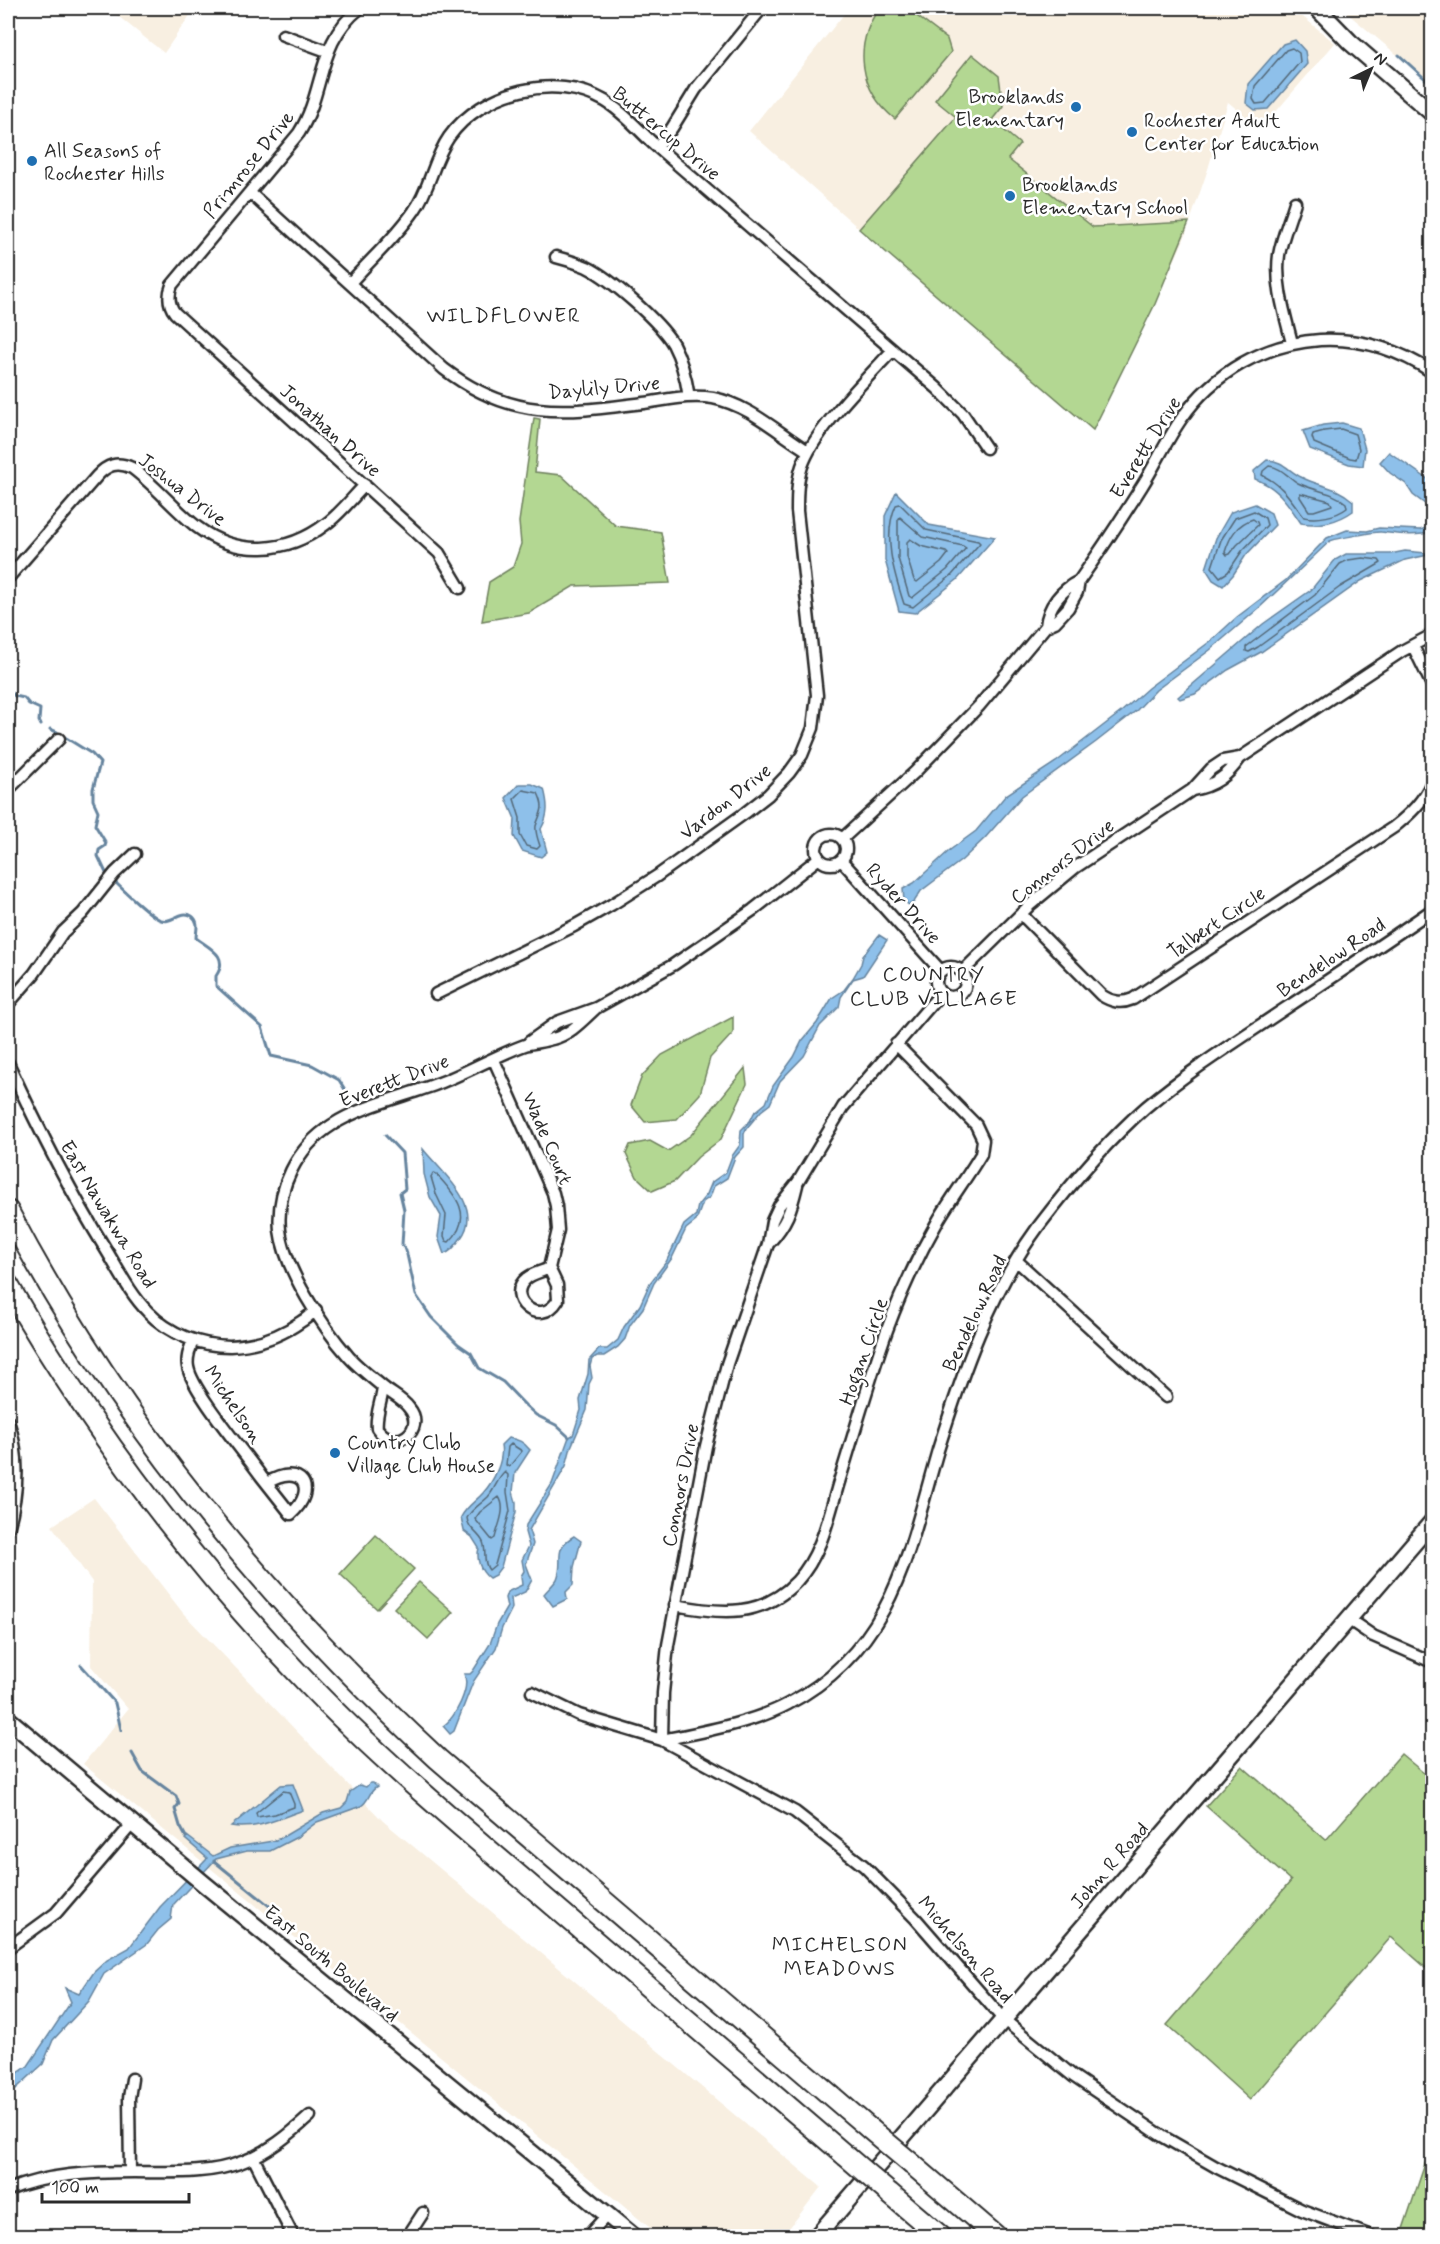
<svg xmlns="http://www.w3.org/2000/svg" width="1440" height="2244" font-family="Mynerve,sans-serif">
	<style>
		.built { fill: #f8efe1 }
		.green { fill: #b3d792; stroke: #6f815e; stroke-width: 1.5 }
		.water { fill: #8ec0ea; stroke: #66849e; stroke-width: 1.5 }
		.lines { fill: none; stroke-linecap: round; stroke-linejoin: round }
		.shore { stroke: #536777; stroke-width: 1.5 }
		.stream { stroke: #66849e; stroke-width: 3 }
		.street-casing { stroke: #2b2b2b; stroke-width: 15 }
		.secondary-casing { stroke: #2b2b2b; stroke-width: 20 }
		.highway-casing { stroke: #2b2b2b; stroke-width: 24 }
		.street { stroke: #fff; stroke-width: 10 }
		.secondary { stroke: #fff; stroke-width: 15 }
		.highway { stroke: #fff; stroke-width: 20 }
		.highway-bridge-casing { stroke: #2b2b2b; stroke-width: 24; stroke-linecap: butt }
		.highway-bridge { stroke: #fff; stroke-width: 20 }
		.poi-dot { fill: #1f6fb2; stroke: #fff; stroke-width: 2 }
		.labels { text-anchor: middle; stroke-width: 5; stroke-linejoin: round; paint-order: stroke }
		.poi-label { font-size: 20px; fill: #2b2b2b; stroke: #fff; text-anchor: start }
		.street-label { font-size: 20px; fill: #2b2b2b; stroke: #fff }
		.neighbourhood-label { font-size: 21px; letter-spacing: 1.5px; fill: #2b2b2b; stroke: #fff }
	</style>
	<rect width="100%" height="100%" fill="#fff"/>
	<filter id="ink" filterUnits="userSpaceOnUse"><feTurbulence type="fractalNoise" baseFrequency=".0167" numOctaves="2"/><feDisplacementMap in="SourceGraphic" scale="12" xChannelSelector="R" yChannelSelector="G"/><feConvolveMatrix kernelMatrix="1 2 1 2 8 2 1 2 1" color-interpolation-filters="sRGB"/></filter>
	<g filter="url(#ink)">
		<!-- built -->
		<path class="built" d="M108 8H195L164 53Z
			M849 8H1292L1335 43 1261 129 1228 102 1208 169 1184 239 1155 304 1093 430 864 233 749 131Z
			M1341 8H1432V84Z
			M94 1498 183 1613 383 1821 821 2187 783 2236H660L83 1764 128 1709 91 1666 92 1582 52 1526Z"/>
		<!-- green -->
		<path class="green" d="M879 8H906L947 39 951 52 895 119C859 90 853 46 879 8Z
			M972 54 999 76 1003 106 992 120 1020 144 1008 159 1093 227 1189 222 1155 304 1093 430 859 229 956 117 935 100Z
			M534 418 540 419 535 472 561 475 616 526 661 532 670 583 574 586 529 613 482 621 489 582 513 567 521 544 519 522Z
			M733 1017V1033L710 1058 700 1094 677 1119 645 1122 631 1105 642 1076 662 1055Z
			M745 1068 747 1084 721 1139 698 1157 675 1181 652 1191 637 1177 626 1154 630 1145 650 1141 668 1151 691 1135Z
			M376 1535 414 1569 377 1609 340 1574Z
			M419 1582 453 1612 428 1639 394 1608Z
			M1401 1754 1432 1780V1973L1391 1937 1250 2100 1167 2025 1291 1881 1206 1806 1242 1766 1326 1840Z
			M1432 2143V2236H1404L1402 2232Z"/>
		<!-- water -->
		<path class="water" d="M1295 40 1305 51 1307 64 1268 109 1255 110 1246 103 1248 84 1283 44Z
			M1342 423 1359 428 1365 449 1363 466 1349 464 1310 449 1303 431 1323 425Z
			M1389 452 1429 480 1432 486V504H1425L1413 495 1406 484 1390 473 1380 462Z
			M1267 460C1282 460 1289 471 1301 477 1320 487 1335 485 1353 501V511C1338 522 1319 526 1301 523 1288 504 1278 487 1255 479L1254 471Z
			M896 492 929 525 995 537 957 580 915 613 899 611 885 560V516Z
			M1255 504 1271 513 1275 525 1246 555 1233 575 1223 586 1213 580 1206 569 1216 538 1231 512Z
			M1432 526V532C1415 537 1398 534 1381 532 1377 531 1334 539 1330 541L1259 608 1210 650 1156 690 1137 710 1096 742 1022 796 985 838 962 860 921 891 914 902 909 905 904 901 903 889 914 883 950 850 976 831 1006 795 1056 762 1121 712 1148 688 1212 640 1237 617 1286 580 1327 538 1347 530 1367 531 1379 528 1420 530Z
			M1405 551 1426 553 1428 555 1405 560 1361 581 1261 652 1228 670 1195 694 1180 699 1178 697 1263 624 1311 590 1335 560 1346 554H1390Z
			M519 784H532L544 789C548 804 549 815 541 829L547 852 541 857 522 851 514 836 515 819 506 798Z
			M879 935 887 940 863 976 853 979 841 997 839 1007 820 1026 804 1056 780 1081 770 1104 761 1111 746 1129 744 1134V1147L735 1157 727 1178 714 1186 710 1197 703 1202 696 1221 686 1229 672 1258 654 1283 643 1308 630 1325 625 1339 618 1347 604 1356H597L592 1359 590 1366 592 1378 589 1384 587 1410 571 1447 566 1466 529 1530 533 1544 526 1564 532 1580 525 1592 511 1598 512 1608 502 1628 496 1648 473 1682 454 1731 450 1734 443 1726C455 1718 471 1688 464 1674H470L473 1671 490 1644 497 1624 507 1607 505 1598 507 1592 522 1585 521 1576 524 1571 522 1560 529 1546 525 1532 526 1525 552 1484 569 1437 573 1435 581 1410 580 1400 588 1374 589 1360 599 1349H607L618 1340 624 1327 640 1305 650 1283 666 1262 684 1225 696 1215 698 1205 707 1194 712 1182 726 1172 732 1156 740 1145 741 1130 750 1121 754 1113 766 1103 773 1086 794 1057 802 1041 817 1023 832 998 844 990 853 978 861 964 863 956Z
			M423 1149C441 1172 485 1206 461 1238 456 1244 452 1252 444 1254L438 1237 441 1216 430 1197 424 1174Z
			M508 1438C518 1439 524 1442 530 1450L515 1473 513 1492 516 1502V1512L501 1567 495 1575 489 1578C480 1571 476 1559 479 1548L472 1537 464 1531 461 1517C467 1506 475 1502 483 1493 494 1481 504 1460 501 1445Z
			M574 1536 581 1541 574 1567 573 1585 566 1592 567 1599 553 1606 544 1594C548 1589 554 1584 557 1579 565 1560 551 1549 574 1536Z
			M370 1783H373L377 1787C368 1792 370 1800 361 1806L317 1822 297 1837 270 1851H247L216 1859 173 1905 171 1919 158 1930 147 1944 104 1974 89 2001 53 2040 43 2064 8 2096V2080L28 2066 71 2002 65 1988 79 1994 94 1972 107 1960 129 1948 160 1907 206 1860 207 1858 185 1839 187 1836 213 1856 230 1848 273 1841 281 1838 323 1813 341 1808 347 1802 350 1792 360 1785 366 1787Z
			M293 1784 303 1810C281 1818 254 1831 231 1826L281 1785Z"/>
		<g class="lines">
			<!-- shore -->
			<path class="shore" d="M1292 48 1299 53 1300 62 1265 103 1256 104 1253 99 1255 86 1286 50Z
				M1341 429 1355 434 1359 449 1356 459 1350 458 1314 443 1312 437 1313 434 1324 431Z
				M1269 466C1281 467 1288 477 1298 483 1314 491 1332 491 1346 503L1347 508C1337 516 1317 520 1304 517 1290 499 1284 486 1262 475L1263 471Z
				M1300 493 1330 501 1332 505 1314 511H1309L1300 497Z
				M900 504 926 530 978 541 980 543 952 575 913 607 904 604C894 573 882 536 896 505Z
				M1254 511 1265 518 1267 525 1242 551 1228 572 1220 577 1212 567 1221 540 1235 518Z
				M900 517 923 537 963 546 966 548 947 570 912 598 909 596 898 558V520Z
				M1253 519 1257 522 1258 525 1237 545 1230 554 1227 555 1225 552C1230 536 1237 524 1253 519Z
				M910 539 921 546 946 552 948 554 941 563 917 582 914 580 907 557V542Z
				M1363 558 1379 560 1381 563 1340 587 1258 647 1249 652 1246 651V647L1315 595 1340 564 1348 560Z
				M523 790 538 793C546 810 540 812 536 826 535 832 538 840 540 846L537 849 526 846 520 835V818L514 799Z
				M433 1173 436 1174C456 1195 475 1217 449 1242L446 1241 444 1236 446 1215 436 1194 431 1177Z
				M511 1444 522 1451 509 1467 506 1465 508 1447Z
				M505 1472 508 1475 507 1492 510 1511 495 1565 489 1570C482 1561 487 1552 483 1542 478 1532 468 1529 467 1518 472 1508 480 1505 488 1497 495 1489 497 1479 505 1472Z
				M499 1497C507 1509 498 1525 495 1538L492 1540 475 1519 480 1512Z
				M283 1791 289 1792 294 1804V1807L275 1814 257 1817 256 1813Z"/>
			<!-- stream -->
			<path class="stream" d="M1399 55 1432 85
				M8 690 15 696 24 698 29 704 40 709 39 721 41 725
				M50 729 57 732
				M63 736 92 754 100 763 93 789V800L98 811 95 825 106 843 105 846 99 850 98 856 107 875
				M114 881C122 889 153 918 161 920 172 924 181 909 192 916 200 922 196 930 196 938 209 948 230 956 216 976V986L262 1027 271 1056 312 1065 339 1080 349 1096
				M385 1135 402 1153 405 1189 400 1193 404 1210 402 1245 406 1250 416 1295 431 1317 458 1344 471 1353 479 1368 503 1382 525 1405 536 1415 556 1425 569 1437
				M81 1665 115 1703 121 1730
				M132 1753 142 1771 176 1796 179 1804 175 1809 180 1826 186 1837
				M214 1861 272 1908 284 1922"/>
			<!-- street casing -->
			<g class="street-casing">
				<path id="street" d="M360 8C316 43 326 90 299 133L172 285C168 295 168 304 175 313L439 553 460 588
					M283 35 327 51
					M657 147 672 128 696 89 762 8
					M250 193 444 369C512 421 565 413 644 403 667 400 690 394 713 398 749 405 777 432 808 451
					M556 257C567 260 578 263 587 267 611 279 659 321 673 344 682 361 686 378 689 397
					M350 283C371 259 396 237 414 211 430 189 433 160 449 137 482 91 555 72 605 101 625 113 640 132 657 147L937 388 963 414 986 448
					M1292 343C1285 315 1275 284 1279 255 1282 237 1290 219 1295 202
					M8 578 97 476C107 465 117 461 132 468 155 485 174 509 197 527 237 557 287 554 326 524 340 514 352 498 365 485
					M1046 626C1048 606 1061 590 1079 581
					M1413 646 1432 685
					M8 790 59 739
					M1192 790C1214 786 1228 776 1240 758
					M816 849a15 15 0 1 1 30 0a15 15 0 1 1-30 0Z
					M842 839 915 772 979 706 1046 626 1055 622 1068 608 1077 592 1079 581C1101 550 1122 518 1142 486 1156 464 1167 439 1182 418 1214 372 1264 344 1320 340 1361 338 1399 350 1432 372
					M841 860 941 971
					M1021 914 1101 995C1112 1002 1121 1004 1133 999L1394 827C1410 814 1424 801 1432 782
					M936 982a15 15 0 1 1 30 0a15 15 0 1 1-30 0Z
					M962 972 1030 905 1076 867 1192 790 1211 769 1223 761 1240 758 1402 651 1432 635
					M941 993 843 1107 798 1182 779 1206 772 1221 768 1244 727 1364 706 1446 668 1645 663 1693 662 1740C701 1732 753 1723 788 1704 893 1649 908 1553 938 1450 962 1374 990 1292 1038 1227 1070 1185 1106 1142 1146 1107 1189 1071 1237 1041 1283 1010 1333 977 1383 944 1432 910
					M436 994 574 926 611 905 657 876 745 813 768 795 789 773 802 755 813 728 817 695 797 511C797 494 797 477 804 461 818 427 867 378 893 350
					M8 1004 34 974 63 932 83 913 115 873 135 854
					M529 1042 557 1022 596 1008 673 965 753 910 819 858
					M494 1060 553 1193 556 1206 558 1230 549 1268C542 1272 533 1273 527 1278 503 1297 540 1330 558 1300L557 1285 549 1268
					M8 1063C37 1126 68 1188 105 1248 118 1269 130 1294 148 1312 169 1334 200 1346 230 1346 256 1345 281 1336 302 1321 307 1318 311 1314 316 1310
					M769 1243C787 1223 791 1210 797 1185
					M1017 1261 1166 1397
					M193 1340C190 1349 186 1357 188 1367 192 1391 245 1453 261 1476L291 1514C319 1489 301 1462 267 1483
					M383 1387C391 1394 403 1399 409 1408 427 1429 395 1455 377 1428 375 1415 382 1401 383 1387 371 1377 359 1368 349 1357 322 1326 285 1270 280 1230 276 1189 297 1147 332 1125 363 1105 407 1096 442 1082 470 1071 497 1055 525 1045 534 1042 543 1042 552 1039 570 1035 583 1020 596 1008
					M8 1421C21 1457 18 1493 8 1529
					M675 1605C721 1614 762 1618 797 1581 822 1554 829 1515 839 1482 855 1431 869 1380 887 1330 901 1292 919 1254 939 1219 952 1197 968 1176 981 1154L983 1140 976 1125 896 1044
					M1348 1619 1373 1636 1432 1662
					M532 1692 579 1715 662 1740 795 1812 864 1866 916 1919 1003 2019 1073 2076 1162 2136 1216 2167 1302 2210 1371 2236
					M8 1948 56 1913 133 1823
					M253 2157 293 2236
					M130 2172 129 2098 132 2079
					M8 2190C47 2174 91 2172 134 2172 169 2172 208 2175 242 2162 269 2152 289 2135 310 2116
					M408 2236 423 2213
					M588 2236 607 2215"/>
			</g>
			<!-- secondary casing -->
			<g class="secondary-casing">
				<path id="secondary" d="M1317 8 1350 42 1432 113
					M8 1719 203 1883 633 2236
					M817 2236 1432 1522"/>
			</g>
			<!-- highway casing -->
			<g class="highway-casing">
				<path id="highway" d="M8 1211C116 1418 267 1601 438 1759L870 2129
					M8 1285C91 1430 193 1564 309 1685 381 1760 461 1826 540 1894 642 1981 744 2069 846 2156
					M913 2165 996 2236
					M889 2193 940 2236"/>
			</g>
			<!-- street -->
			<use href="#street" class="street"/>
			<!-- secondary -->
			<use href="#secondary" class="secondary"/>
			<!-- highway -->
			<use href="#highway" class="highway"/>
			<!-- highway-bridge casing -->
			<g class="highway-bridge-casing">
				<path id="highway-bridge" d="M870 2129 913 2165
					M846 2156 889 2193"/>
			</g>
			<!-- highway-bridge -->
			<use href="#highway-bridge" class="highway-bridge"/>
		</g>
	</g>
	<!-- markers -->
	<g class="poi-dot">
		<circle cx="1076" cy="107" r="6"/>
		<circle cx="1132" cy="132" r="6"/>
		<circle cx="32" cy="161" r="6"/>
		<circle cx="1010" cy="196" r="6"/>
		<circle cx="335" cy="1453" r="6"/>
	</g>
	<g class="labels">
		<!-- poi labels -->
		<g class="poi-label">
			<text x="1064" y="103" text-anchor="end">Brooklands<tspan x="1064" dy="23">Elementary</tspan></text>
			<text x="1144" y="127">Rochester Adult<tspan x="1144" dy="23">Center for Education</tspan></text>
			<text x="44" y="157">All Seasons of<tspan x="44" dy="23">Rochester Hills</tspan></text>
			<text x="1022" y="191">Brooklands<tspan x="1022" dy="23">Elementary School</tspan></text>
			<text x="347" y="1449">Country Club<tspan x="347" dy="23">Village Club House</tspan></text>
		</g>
		<!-- street labels -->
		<g class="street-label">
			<text transform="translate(667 133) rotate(40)" y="7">Buttercup Drive</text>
			<text transform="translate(248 164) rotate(-51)" y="7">Primrose Drive</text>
			<text transform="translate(604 387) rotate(-5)" y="7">Daylily Drive</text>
			<text transform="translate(331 430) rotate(42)" y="7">Jonathan Drive</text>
			<text transform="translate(1145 447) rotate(-58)" y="7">Everett Drive</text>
			<text transform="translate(183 489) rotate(38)" y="7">Joshua Drive</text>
			<text transform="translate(725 801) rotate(-38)" y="7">Vardon Drive</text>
			<text transform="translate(1062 861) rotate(-38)" y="7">Connors Drive</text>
			<text transform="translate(904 903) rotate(48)" y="7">Ryder Drive</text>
			<text transform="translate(1216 922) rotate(-34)" y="7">Talbert Circle</text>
			<text transform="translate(1331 957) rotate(-34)" y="7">Bendelow Road</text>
			<text transform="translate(394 1080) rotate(-21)" y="7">Everett Drive</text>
			<text transform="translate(548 1138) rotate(67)" y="7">Wade Court</text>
			<text transform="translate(109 1214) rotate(59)" y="7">East Nawakwa Road</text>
			<text transform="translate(974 1313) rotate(-65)" y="7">Bendelow Road</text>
			<text transform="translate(863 1351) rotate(-71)" y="7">Hogan Circle</text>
			<text transform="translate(234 1404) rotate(56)" y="7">Michelson</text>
			<text transform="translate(680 1485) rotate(-79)" y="7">Connors Drive</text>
			<text transform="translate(1109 1865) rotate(-49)" y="7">John R Road</text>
			<text transform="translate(966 1949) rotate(49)" y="7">Michelson Road</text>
			<text transform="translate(332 1963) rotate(40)" y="7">East South Boulevard</text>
		</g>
		<!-- neighbourhood labels -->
		<g class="neighbourhood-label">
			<text x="504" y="322">WILDFLOWER</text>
			<text x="934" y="981">COUNTRY<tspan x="934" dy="24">CLUB VILLAGE</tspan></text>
			<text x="840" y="1951">MICHELSON<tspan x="840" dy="24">MEADOWS</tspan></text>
		</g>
	</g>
	<!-- margin -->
	<rect width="1440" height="2244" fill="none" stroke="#fff" stroke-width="30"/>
	<rect x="15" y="15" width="1410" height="2214" fill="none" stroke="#2b2b2b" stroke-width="2" filter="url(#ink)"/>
	<!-- north arrow -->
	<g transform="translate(1371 69) rotate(43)" stroke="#ffffff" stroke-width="4.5" paint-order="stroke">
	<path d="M0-4.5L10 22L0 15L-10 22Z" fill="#2b2b2b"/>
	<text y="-9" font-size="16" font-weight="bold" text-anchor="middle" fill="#2b2b2b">N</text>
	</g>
	<!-- scale -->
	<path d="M42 2193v9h147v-9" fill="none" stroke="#2b2b2b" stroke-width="3"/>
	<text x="51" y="2193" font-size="18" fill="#2b2b2b" stroke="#ffffff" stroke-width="4.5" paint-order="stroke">100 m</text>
</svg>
